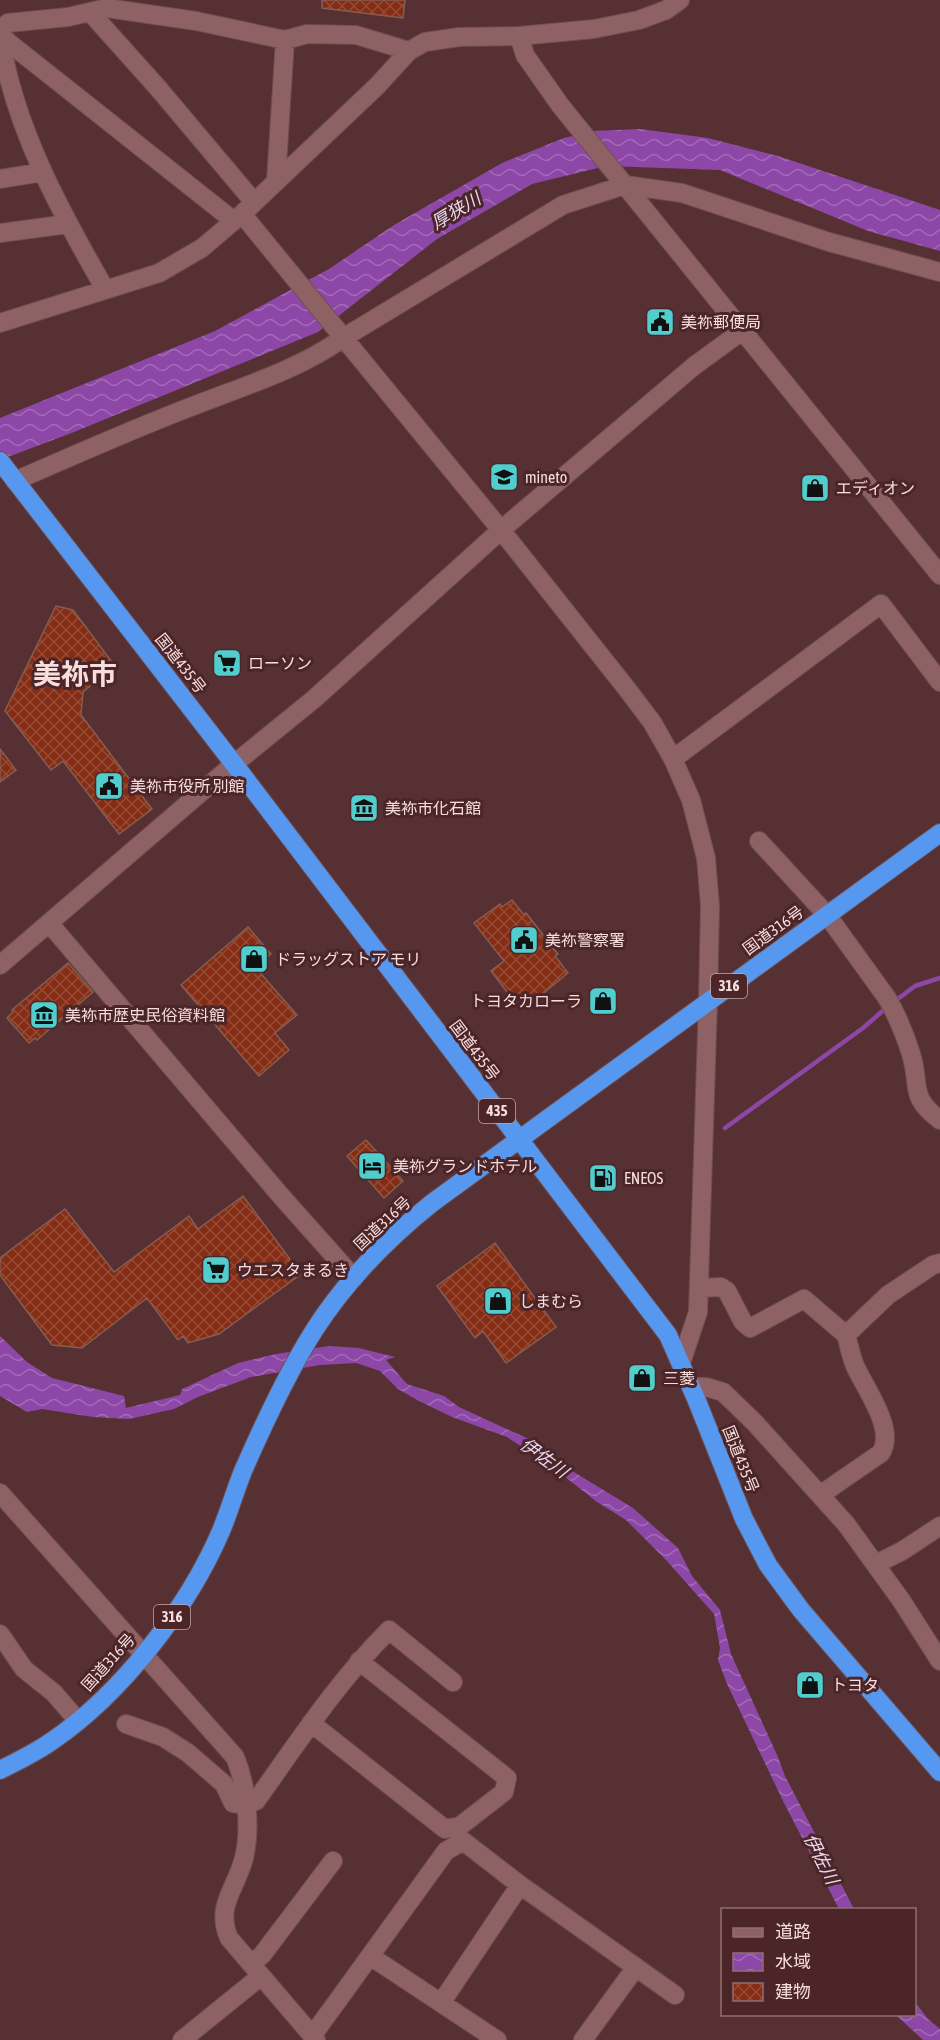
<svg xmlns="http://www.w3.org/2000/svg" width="940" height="2040" font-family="'Asap Condensed','Noto Sans JP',sans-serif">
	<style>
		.water { fill: url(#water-waves) }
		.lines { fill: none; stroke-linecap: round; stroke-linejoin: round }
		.stream { stroke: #8d48a7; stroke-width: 4.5 }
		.building { fill: url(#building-cross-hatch); stroke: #865d52; stroke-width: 1.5 }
		.minor-casing { stroke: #6f4e51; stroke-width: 20 }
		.highway-casing { stroke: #6f4e51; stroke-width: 20 }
		.minor { stroke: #8e6265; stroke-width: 18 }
		.highway { stroke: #5698ef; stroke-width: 18 }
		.labels { text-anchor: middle; stroke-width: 6; stroke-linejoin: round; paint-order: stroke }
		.shield { fill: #4b2528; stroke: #c3a6a7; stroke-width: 1.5 }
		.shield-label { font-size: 15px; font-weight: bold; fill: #f7ddde }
		.poi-label { font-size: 16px; fill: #f7ddde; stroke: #4b2528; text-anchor: start }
		.street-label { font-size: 16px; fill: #f7ddde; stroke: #4b2528 }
		.water-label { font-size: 18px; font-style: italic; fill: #e9d8f0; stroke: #4b2528 }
		.town-label { font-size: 28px; font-weight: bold; fill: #f7ddde; stroke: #4b2528 }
	</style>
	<defs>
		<pattern id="water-waves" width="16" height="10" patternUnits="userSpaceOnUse" patternTransform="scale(1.5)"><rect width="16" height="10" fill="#8d48a7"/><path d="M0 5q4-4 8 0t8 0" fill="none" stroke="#a36bb7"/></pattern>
		<pattern id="building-cross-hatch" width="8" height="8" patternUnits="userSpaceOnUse" patternTransform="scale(1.5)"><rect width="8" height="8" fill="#842d14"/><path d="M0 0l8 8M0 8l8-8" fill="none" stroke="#964b36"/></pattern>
	</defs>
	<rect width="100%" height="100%" fill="#563032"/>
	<!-- water -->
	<path class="water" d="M640 129 708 138 778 156 940 210V251L868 231 720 170 606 166 532 184 437 239 318 332 74 432 0 460V418L215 331 329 269 394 225 502 163 564 138 593 131Z
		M0 1336 27 1362 52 1378 124 1396 126 1408 180 1395 182 1389 238 1363 276 1354 329 1346 359 1348 395 1357 386 1360 407 1384 444 1396 459 1407 531 1440 569 1469 633 1508 678 1548 692 1576 720 1610 731 1654 778 1757 785 1776 854 1909H839L784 1803 727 1684 718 1660 720 1648 714 1614 666 1560 626 1520 597 1502 550 1465 507 1437 452 1417 419 1401 398 1389 380 1371 356 1363 320 1365 251 1377 198 1397 174 1409 129 1419 93 1417 42 1409 27 1412 0 1396Z
		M915 2002 928 2019 940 2029V2040H923L896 2015 914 2014Z"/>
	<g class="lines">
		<!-- stream -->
		<path class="stream" d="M895 1001 915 986 940 978
			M725 1128 863 1028 886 1008"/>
	</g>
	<!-- building -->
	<path class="building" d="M322 0H405L403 18 322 8Z
		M56 606 73 610 115 666 83 692 81 715 152 809 119 834 63 761 51 770 5 711Z
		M0 749 16 770 0 782Z
		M512 900 524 915 526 913 558 954 555 956 568 973 534 1001 526 991 513 1000 491 971 504 961 474 923 500 904 502 907Z
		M248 927 271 954 255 967 297 1015 275 1033 289 1050 259 1076 181 985Z
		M68 963 93 992 37 1040 35 1038 29 1043 7 1018 13 1012 12 1010Z
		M366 1140 403 1181 384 1198 347 1156Z
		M243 1196 301 1274 219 1334 188 1343 183 1336 178 1340 147 1298 82 1348 52 1345 0 1275V1258L65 1209 114 1272 189 1216 198 1229Z
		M495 1243 556 1327 506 1363 483 1331 475 1338 437 1286Z"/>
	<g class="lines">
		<!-- minor casing -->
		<g class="minor-casing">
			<path id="minor" d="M90 12 158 88 254 202
				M0 31 8 23 68 17 107 8 196 21 285 40 307 34 356 35 409 51
				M0 33 8 42 234 221
				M0 36C14 127 60 211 105 289
				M519 36 525 55 560 105 940 575
				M0 179 43 172
				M276 181 285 40
				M242 214 501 530 627 689 652 722 673 759 691 800 706 858 710 906 708 1001 698 1312 681 1363
				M0 233 68 224
				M0 323 159 273 202 248 242 214 377 86 409 51 425 42 459 37 519 36 594 29 639 20 666 10 680 0
				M15 481C74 455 133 429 193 406 244 386 298 370 343 338L563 205 625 185 682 193 829 242 940 272
				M673 759 881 604 940 682
				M759 841 827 915 887 998C897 1015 905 1035 911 1054 921 1086 908 1096 940 1120
				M49 923 281 1196 354 1278
				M0 965 234 764 314 699 501 530 694 366 742 331
				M699 1288 721 1287 727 1291 743 1322 750 1328 804 1299 846 1335 888 1295 933 1265 940 1263
				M691 1387H706L723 1392 755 1423 846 1524 901 1600 940 1661
				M0 1493 235 1757C247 1786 251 1828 244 1858 236 1889 215 1906 229 1938L316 2040
				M820 1495 881 1453C896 1429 865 1388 855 1366 851 1356 849 1345 846 1335
				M876 1564 902 1551 940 1526
				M0 1634 24 1669 54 1693 78 1721
				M311 1723 445 1829 460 1826 504 1792 507 1778 359 1661
				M126 1724 163 1737 188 1753 224 1784 233 1803 246 1805 256 1801C298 1742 338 1681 389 1630L453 1682
				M370 1956 446 1851 463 1841 520 1885 675 1995
				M251 1964 262 1955 333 1861
				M441 2003 520 1885
				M312 2036 370 1956 497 2040
				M182 2040 261 1976
				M583 2040 636 1967"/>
		</g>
		<!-- highway casing -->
		<g class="highway-casing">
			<path id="highway" d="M0 461 234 764 668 1335 697 1401 744 1519 768 1565 801 1610 940 1772
				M0 1770C18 1761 35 1753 52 1741 121 1694 188 1608 221 1531 229 1512 235 1491 243 1471 264 1423 287 1373 315 1329 346 1281 387 1239 432 1203L940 833"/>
		</g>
		<!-- minor -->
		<use href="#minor" class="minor"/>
		<!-- highway -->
		<use href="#highway" class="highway"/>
	</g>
	<!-- icons -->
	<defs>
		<g id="civic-square" transform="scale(1.5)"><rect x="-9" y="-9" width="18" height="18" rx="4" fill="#52cdce" stroke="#4b2528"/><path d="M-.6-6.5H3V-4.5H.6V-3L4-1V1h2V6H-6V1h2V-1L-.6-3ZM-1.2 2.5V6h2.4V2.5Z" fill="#111"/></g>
		<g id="school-square" transform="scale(1.5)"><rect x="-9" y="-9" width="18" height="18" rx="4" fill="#52cdce" stroke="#4b2528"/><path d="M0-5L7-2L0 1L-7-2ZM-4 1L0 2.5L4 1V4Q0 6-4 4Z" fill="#111"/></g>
		<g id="shop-square" transform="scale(1.5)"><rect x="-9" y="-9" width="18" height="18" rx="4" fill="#52cdce" stroke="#4b2528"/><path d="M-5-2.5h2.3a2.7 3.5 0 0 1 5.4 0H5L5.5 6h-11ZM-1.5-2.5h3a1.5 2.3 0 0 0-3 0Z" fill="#111"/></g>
		<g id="supermarket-square" transform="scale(1.5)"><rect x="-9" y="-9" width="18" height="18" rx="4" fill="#52cdce" stroke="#4b2528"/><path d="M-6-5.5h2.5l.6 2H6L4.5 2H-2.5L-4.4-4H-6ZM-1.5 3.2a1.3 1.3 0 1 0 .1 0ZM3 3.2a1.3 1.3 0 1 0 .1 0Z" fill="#111"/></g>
		<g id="museum-square" transform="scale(1.5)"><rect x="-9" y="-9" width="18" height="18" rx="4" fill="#52cdce" stroke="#4b2528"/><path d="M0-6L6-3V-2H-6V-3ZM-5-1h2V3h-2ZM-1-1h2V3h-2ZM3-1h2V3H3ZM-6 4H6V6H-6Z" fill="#111"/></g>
		<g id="hotel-square" transform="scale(1.5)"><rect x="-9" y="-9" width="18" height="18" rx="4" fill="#52cdce" stroke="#4b2528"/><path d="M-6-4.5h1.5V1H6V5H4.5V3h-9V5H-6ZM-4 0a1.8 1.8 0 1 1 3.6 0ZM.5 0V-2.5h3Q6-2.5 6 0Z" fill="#111"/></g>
		<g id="fuel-square" transform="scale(1.5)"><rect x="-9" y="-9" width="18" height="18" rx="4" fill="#52cdce" stroke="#4b2528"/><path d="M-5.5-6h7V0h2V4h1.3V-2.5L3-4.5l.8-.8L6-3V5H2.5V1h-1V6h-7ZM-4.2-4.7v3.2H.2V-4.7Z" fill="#111"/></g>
	</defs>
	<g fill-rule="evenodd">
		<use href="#civic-square" x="660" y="322"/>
		<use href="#school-square" x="504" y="477"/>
		<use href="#shop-square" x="815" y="488"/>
		<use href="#supermarket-square" x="227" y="663"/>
		<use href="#civic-square" x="109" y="786"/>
		<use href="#museum-square" x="364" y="808"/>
		<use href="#civic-square" x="524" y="940"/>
		<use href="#shop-square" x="254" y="959"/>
		<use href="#shop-square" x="603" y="1001"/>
		<use href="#museum-square" x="44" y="1015"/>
		<use href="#hotel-square" x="372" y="1166"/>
		<use href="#fuel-square" x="603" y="1178"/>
		<use href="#supermarket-square" x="216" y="1270"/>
		<use href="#shop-square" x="498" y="1301"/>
		<use href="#shop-square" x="642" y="1378"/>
		<use href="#shop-square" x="810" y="1685"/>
	</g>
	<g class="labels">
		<!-- shield labels -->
		<g class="shield">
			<rect x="711" y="974" width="36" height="24" rx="4.5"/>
			<rect x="479" y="1099" width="36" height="24" rx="4.5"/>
			<rect x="154" y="1605" width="36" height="24" rx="4.5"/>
		</g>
		<g class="shield-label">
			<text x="729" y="991">316</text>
			<text x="497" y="1116">435</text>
			<text x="172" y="1622">316</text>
		</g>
		<!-- poi labels -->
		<g class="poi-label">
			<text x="681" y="328">美祢郵便局</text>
			<text x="525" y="483">mineto</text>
			<text x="836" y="494">エディオン</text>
			<text x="248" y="669">ローソン</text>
			<text x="130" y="792">美祢市役所 別館</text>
			<text x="385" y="814">美袮市化石館</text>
			<text x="545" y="946">美祢警察署</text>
			<text x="275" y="965">ドラッグストア モリ</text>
			<text x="582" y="1007" text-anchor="end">トヨタカローラ</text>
			<text x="65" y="1021">美袮市歴史民俗資料館</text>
			<text x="393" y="1172">美祢グランドホテル</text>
			<text x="624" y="1184">ENEOS</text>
			<text x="237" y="1276">ウエスタまるき</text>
			<text x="519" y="1307">しまむら</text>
			<text x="663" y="1384">三菱</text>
			<text x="831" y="1691">トヨタ</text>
		</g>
		<!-- street labels -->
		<g class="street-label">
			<text transform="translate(181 663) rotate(52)" y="6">国道435号</text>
			<text transform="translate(773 930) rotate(-36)" y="6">国道316号</text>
			<text transform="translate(475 1050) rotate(53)" y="6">国道435号</text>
			<text transform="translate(382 1223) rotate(-43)" y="6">国道316号</text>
			<text transform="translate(741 1459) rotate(68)" y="6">国道435号</text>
			<text transform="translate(108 1662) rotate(-48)" y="6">国道316号</text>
		</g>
		<!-- water labels -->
		<g class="water-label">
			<text transform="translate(456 211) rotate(-31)" y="6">厚狭川</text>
			<text transform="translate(544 1458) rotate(36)" y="6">伊佐川</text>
			<text transform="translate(821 1859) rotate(63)" y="6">伊佐川</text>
		</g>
		<!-- town labels -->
		<g class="town-label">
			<text x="75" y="684">美祢市</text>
		</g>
	</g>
	<!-- legend -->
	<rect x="721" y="1908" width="195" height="108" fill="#4b2528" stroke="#906f71" stroke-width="1.5"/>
	<rect x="733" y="1928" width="30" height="9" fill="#8e6265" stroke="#906f71" stroke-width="1.5"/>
	<text x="775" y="1938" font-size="18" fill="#f7ddde">道路</text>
	<rect x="733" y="1953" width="30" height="18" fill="url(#water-waves)" stroke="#906f71" stroke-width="1.5"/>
	<text x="775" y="1968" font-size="18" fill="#f7ddde">水域</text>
	<rect x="733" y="1983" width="30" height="18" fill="url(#building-cross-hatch)" stroke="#906f71" stroke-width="1.5"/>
	<text x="775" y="1998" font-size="18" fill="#f7ddde">建物</text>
</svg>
